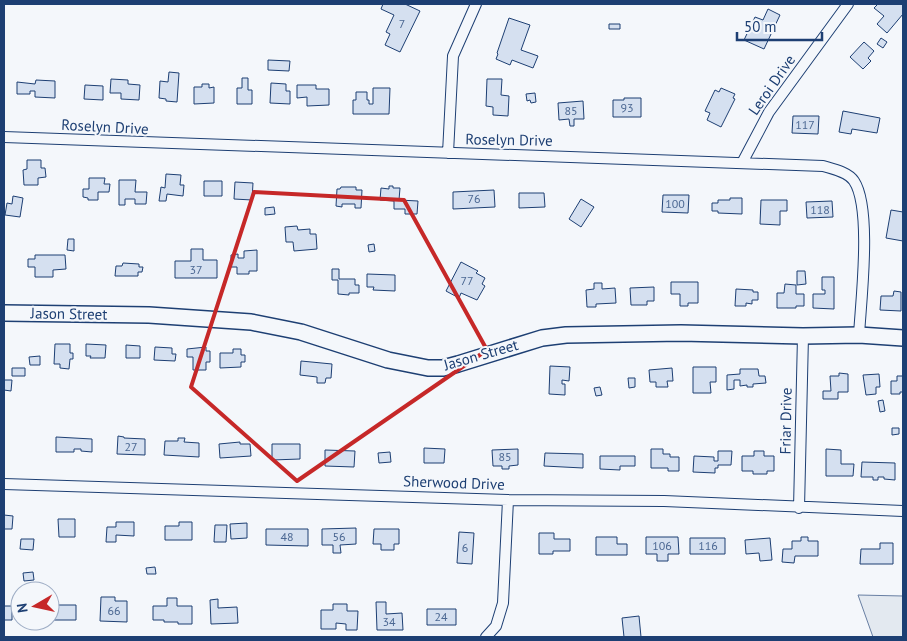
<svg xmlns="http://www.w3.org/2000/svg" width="907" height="641" font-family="'PT Sans',sans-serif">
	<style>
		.green { fill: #e3e9f0; stroke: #687fa3 }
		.building { fill: #d5e0f0; stroke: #1d3f73 }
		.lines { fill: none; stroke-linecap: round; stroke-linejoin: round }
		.street-casing { stroke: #1d3f73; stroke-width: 12 }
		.secondary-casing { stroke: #1d3f73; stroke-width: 18 }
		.street { stroke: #f4f7fb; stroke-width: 10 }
		.secondary { stroke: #f4f7fb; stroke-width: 15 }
		.marked { fill: none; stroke: #c62828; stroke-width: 4; stroke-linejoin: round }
		.labels { text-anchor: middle; stroke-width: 4; stroke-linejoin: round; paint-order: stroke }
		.number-label { font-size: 12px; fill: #4b6792 }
		.street-label { font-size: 15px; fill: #1d3f73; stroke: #f4f7fb }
	</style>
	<rect width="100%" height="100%" fill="#f4f7fb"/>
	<!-- green -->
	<path class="green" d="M858 595 903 596V637H873Z"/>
	<!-- building -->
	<path class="building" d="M383 4H405L420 11 400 52 385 45 390 34 386 32 394 15 381 9Z
		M878 4H903V14L887 33 877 24 884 16 874 8Z
		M768 9 780 15 764 49 744 40 755 17 763 20Z
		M509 18 530 25 521 50 538 56 533 68 512 60 510 65 496 59 498 54 497 53Z
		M609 24H620V29H609Z
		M881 38 887 42 883 48 877 44Z
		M864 42 874 51 868 58 871 61 863 69 850 57Z
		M268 60 290 61 289 71 268 70Z
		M169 72 179 73 177 102 166 101V99L159 98 160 81 168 82Z
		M242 78H248V90H252V104H237V88H242Z
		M111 79 128 80V84L140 85 139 100 121 99V93H110Z
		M487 79H502L501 95 509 96 508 116 493 115V107L486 106Z
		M36 80 55 81V98L35 97V91H30V94H17V82L35 84Z
		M271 83 286 84V91H290V104L270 103Z
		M202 84H209V88L214 87V103L194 104V87H202Z
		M85 85 103 86V100L84 99Z
		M297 85H316V89H329V105L307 106V97L297 98Z
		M373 88H390L389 114H353V100H356V92H367V100H369V104H373Z
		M721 88 735 94 733 98 735 99 721 127 707 120 710 113 705 111 715 90 719 92Z
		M535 93 536 102 531 103 530 100 527 101 526 94Z
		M624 98H641V117H613V100H624Z
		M583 101 584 119H574V126H570L569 119 559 120 558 103Z
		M843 111 880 118 877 133 852 129 851 134 839 132Z
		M793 116H819L818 134 792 133Z
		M27 160H41V168H45L46 177 38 178V185H24L23 170 27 169Z
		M166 174 181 175 180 185H184L183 196 167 194 166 201H159L161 187 165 188Z
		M89 178H105L104 184H110L109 192H98V200H88V198L83 197V189H89Z
		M119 180H136L135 192H147L146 204H135V199H125V205H119Z
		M204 181H222V196H204Z
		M235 182 253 183 252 200 234 199Z
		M389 186H393V188H400L399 200 418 201 417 214H405V209H394V201L380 200 381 188 389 189Z
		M341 187H356V190H362L361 208H355V204H342V207L336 206 337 189H340Z
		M494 190 495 207 453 209V192Z
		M519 193H544L545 207 519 208Z
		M663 195H689L688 213 662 212Z
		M13 196 23 198 20 217 5 215 7 203 12 204Z
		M730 198H742V214L718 213V211H712V203H718V200H730Z
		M581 199 594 207 581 227 569 219Z
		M761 200H787V211H780V225L760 224Z
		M832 201 833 217 807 218 806 202Z
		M274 207 275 214 265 215V208Z
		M891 210 903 212V241L886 238Z
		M297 226 298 230 310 229V234H316L317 249 294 251 293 242H286L285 227Z
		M68 239H74V251L67 250Z
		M374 244 375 251 369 252 368 245Z
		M191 249H203V260H217V278H175V261H191Z
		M257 250V271H249V274H237V267H231V255L238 254V258H244V251Z
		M35 255H65L66 269 53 270V277H35V267H28V259H35Z
		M461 262 478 271 476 273 485 278 482 284 485 286 477 300 461 293 459 298 446 291Z
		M123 263 139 264V267H143L142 272H138V276H115L116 266H122Z
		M332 269H339V279H355V285H359V293H349V295L338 294V280H332Z
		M797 271H805L806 284 797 285Z
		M367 274 395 275V291L373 290 374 287H367Z
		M822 277H834V309L813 308V294H825V290H822Z
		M671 282H698V303H688V306H680V294H671Z
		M594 283H602V289L615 288 616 303 596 304V307H587L586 290 594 289Z
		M785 284 796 285V294H804V306H796V308H777V293H784Z
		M654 287V301H647V305H631L630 288Z
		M736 289 753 290V292H758V300H752V304L746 303V306H735Z
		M894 291 901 292V311L880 310 881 296H893Z
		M55 344H70V353H73V359H70L69 369 60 368V364H54Z
		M86 344 106 345 105 358H90L91 356H86Z
		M126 345 140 346V358H126Z
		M155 347 172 348V354H176L175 361 154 360Z
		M206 347V351H210V362H206V370H193V357H187V349Z
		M233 349H241V355H245V362H241V367L220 368V353H233Z
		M40 356V365H30L29 357Z
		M301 361 332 364 331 378H326L325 383H317V377L300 375Z
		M550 366 570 367 569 381 562 380V384H565V395L549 394Z
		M693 367H716V382H710L711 393H693Z
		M12 368H25V376H12Z
		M672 368 673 381H667L668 387H656V382H650L649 370Z
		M740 369H758L759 376H765L766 383 753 384V387H747V385L740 386V380H734V389L727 390V375L740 374Z
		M4 373V380H12L11 391 4 390Z
		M839 373 848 374V392H838V399H823V391H831L830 376H839Z
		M879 374 880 387H876V394L866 395 863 375Z
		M897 376H903V392H900V394H891V381H897Z
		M628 378H635V387L629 388Z
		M600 387 602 395 596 396 594 388Z
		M883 400 885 411 880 412 878 401Z
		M892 428H899V434L892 435Z
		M118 436 124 437V438L145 439V455L117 454Z
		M56 437 92 439V452L81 451V449H74V452H56Z
		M178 438H185L184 442 199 443V457L164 455 165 441H178Z
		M240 442V444H250L251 456 220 458 219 444Z
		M272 444H300V459L272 460Z
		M424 448 445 449 444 463H424Z
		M518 449V465L509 466V469H502V466H493L492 450Z
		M651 449H663V454H670V457H679V471H668V468H651Z
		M826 449 841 450V464H854L853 476H826Z
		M325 450 355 451 354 467 325 466Z
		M718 451H732L731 465H718V468H715V473L693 472 694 456 714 457V461H718Z
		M754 451H764V456H774V471H767V474H753V471H742V456H754Z
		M390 452 391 462 379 463 378 453Z
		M545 453 583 454V468L544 466Z
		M600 456H635V466H620V470L600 469Z
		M862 462 895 463V480L884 479V477H878V480H873V477H861Z
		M4 515 13 516 12 529H4Z
		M58 519H75V537H59Z
		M116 522H134V536L116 535V542H106L107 527H116Z
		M179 522H192V540H165V526H179Z
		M247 523V538L231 539 230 524Z
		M215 525H227L226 542H214Z
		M356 528V544L340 545 341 553H333V545H322V529Z
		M266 529H308V546L266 545Z
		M374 529H399V544H394V550H381V544H373Z
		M459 532 474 533 472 564 457 563Z
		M539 533H554V539H570V551H553V554H539Z
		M596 537H617V544H627V555H596Z
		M646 537H678L679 554H668V561H657V554H646Z
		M801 537H808V541H818V556H795L794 563 782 562 783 549H792V541H801Z
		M690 538H725V554H690Z
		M770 538 772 560 760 561 759 553 746 554 745 540Z
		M21 539H34L33 550 20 549Z
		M880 543H893V564H860L861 549H880Z
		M155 567 156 574H147L146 568Z
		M33 572 34 580 24 581 23 573Z
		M101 597H115V601H127V622L100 621Z
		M167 598H177V606H192V624H178V622H164V620H153V606H167Z
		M218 599V608L237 607 238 623 211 624 210 600Z
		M376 602H386V614L402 613 403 630H377Z
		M333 604H347V611H358L357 630H346V624L336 623V629H321V610H333Z
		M51 605H76V620H51Z
		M4 606H12V620H4Z
		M427 609H456V625H427Z
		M639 616 641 637H624L622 618Z"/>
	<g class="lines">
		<!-- street casing -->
		<g class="street-casing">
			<path id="street" d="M4 137C277 149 550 154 823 166 833 169 848 172 854 181 872 208 861 300 859 335
				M448 153 453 56 476 4
				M742 163 769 112 848 4
				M4 484 508 500 664 501 903 511
				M799 508 803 336
				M486 637 496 626 503 603 508 500"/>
		</g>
		<!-- secondary casing -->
		<g class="secondary-casing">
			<path id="secondary" d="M4 313 149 315 251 322 301 332 388 360 428 368H443L458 364 542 338 566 335 681 333 803 336 859 335 903 338"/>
		</g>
		<!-- street -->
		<use href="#street" class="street"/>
		<!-- secondary -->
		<use href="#secondary" class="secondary"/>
	</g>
	<!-- marked area -->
	<path class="marked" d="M254 192 404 200 487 350 297 481 191 387Z"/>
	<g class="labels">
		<!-- number labels -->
		<g class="number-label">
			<text x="402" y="28">7</text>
			<text x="627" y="112">93</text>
			<text x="571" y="115">85</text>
			<text x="805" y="129">117</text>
			<text x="474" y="203">76</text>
			<text x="675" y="208">100</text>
			<text x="820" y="214">118</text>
			<text x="196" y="274">37</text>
			<text x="467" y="285">77</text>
			<text x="131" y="451">27</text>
			<text x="505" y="461">85</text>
			<text x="287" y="541">48</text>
			<text x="339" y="541">56</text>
			<text x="662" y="550">106</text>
			<text x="708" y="550">116</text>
			<text x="465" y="552">6</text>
			<text x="114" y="615">66</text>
			<text x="441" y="621">24</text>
			<text x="389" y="626">34</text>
		</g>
		<!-- street labels -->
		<g class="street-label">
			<text transform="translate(772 85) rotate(-55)" y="5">Leroi Drive</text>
			<text transform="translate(105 127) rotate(3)" y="5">Roselyn Drive</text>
			<text transform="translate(509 140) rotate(1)" y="5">Roselyn Drive</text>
			<text transform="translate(69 314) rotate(1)" y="5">Jason Street</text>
			<text transform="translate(481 355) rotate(-16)" y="5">Jason Street</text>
			<text transform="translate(786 421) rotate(-89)" y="5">Friar Drive</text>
			<text transform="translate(454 483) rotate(2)" y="5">Sherwood Drive</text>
		</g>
	</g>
	<!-- border -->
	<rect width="907" height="641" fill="none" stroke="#1d3f73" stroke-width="10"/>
	<!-- north arrow -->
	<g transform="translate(35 606) rotate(261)"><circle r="24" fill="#f4f7fb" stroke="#9eadc5"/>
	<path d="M0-4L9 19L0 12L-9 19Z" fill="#c62828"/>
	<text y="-8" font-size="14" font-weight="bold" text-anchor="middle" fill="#1d3f73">N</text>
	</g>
	<!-- scale -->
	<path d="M737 32v8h85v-8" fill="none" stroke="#1d3f73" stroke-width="2.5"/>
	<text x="744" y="32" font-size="15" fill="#1d3f73" stroke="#f4f7fb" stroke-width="4" paint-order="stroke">50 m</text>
</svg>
